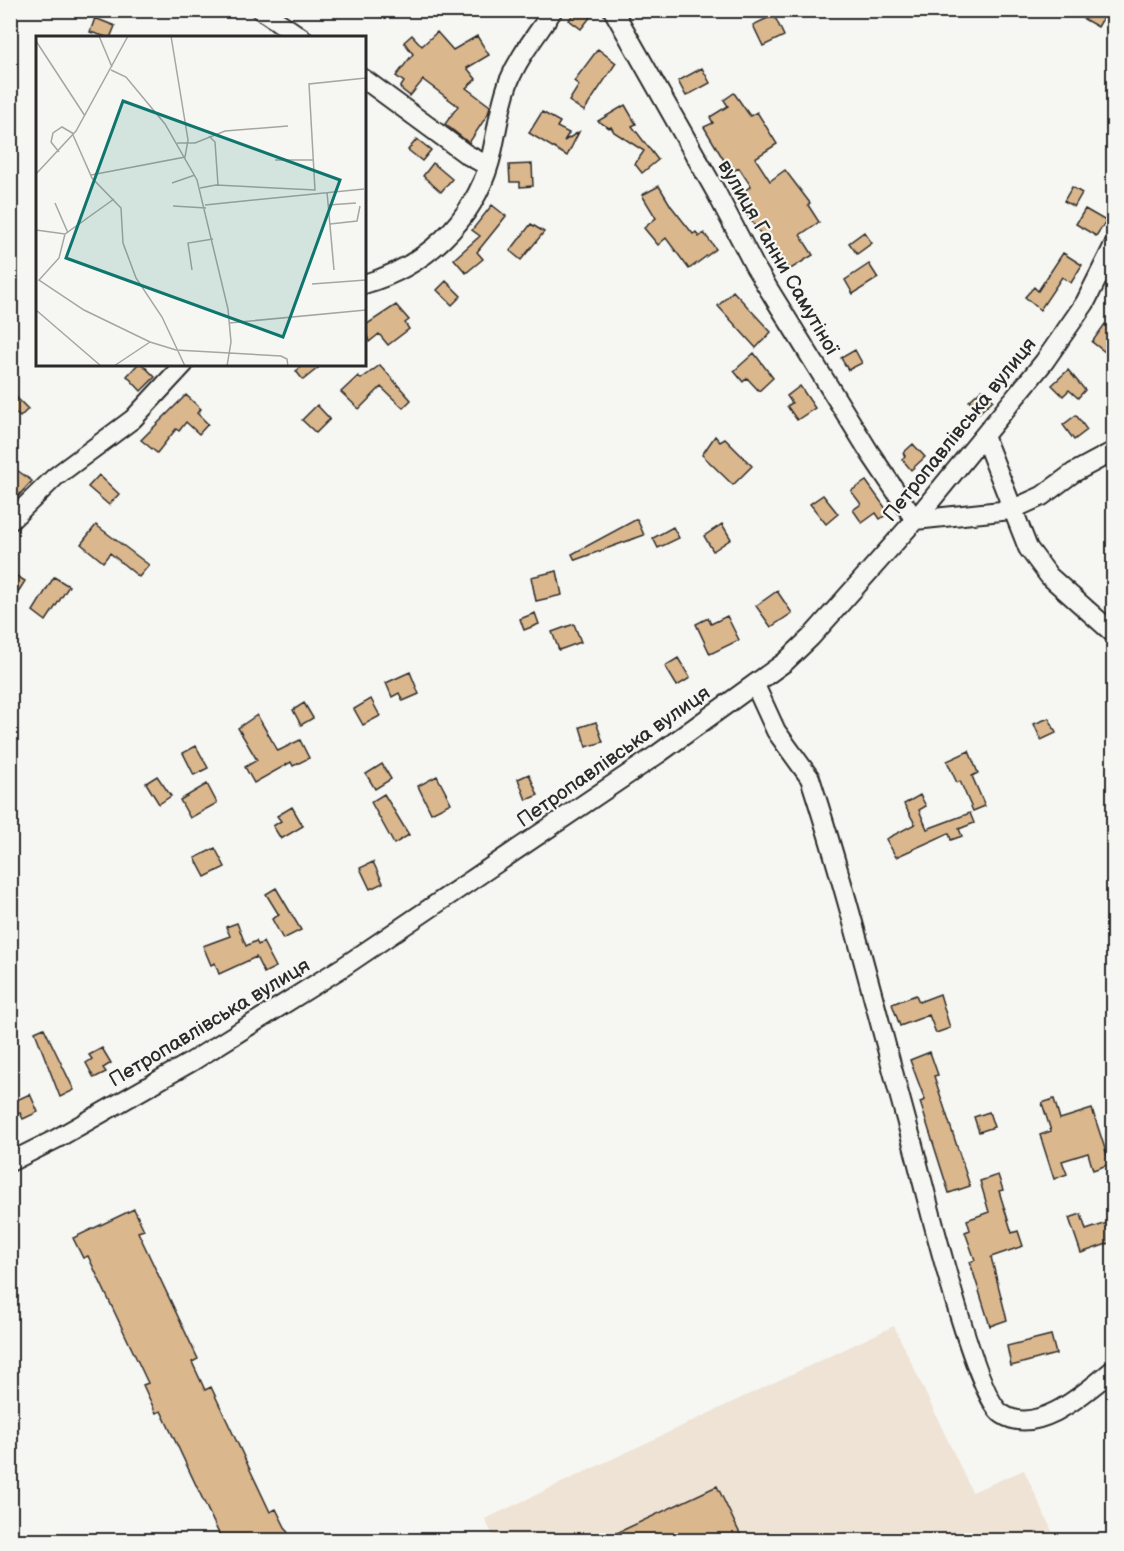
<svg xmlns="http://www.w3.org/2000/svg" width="1124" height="1551" font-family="'Balsamiq Sans',sans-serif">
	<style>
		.built { fill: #eee3d4 }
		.building { fill: #dbb78d; stroke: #2b2b2b; stroke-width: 1.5 }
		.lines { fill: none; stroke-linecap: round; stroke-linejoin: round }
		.minor-casing { stroke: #2b2b2b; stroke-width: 22 }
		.minor { stroke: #f6f6f2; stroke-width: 18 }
		.labels { text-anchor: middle; stroke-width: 4.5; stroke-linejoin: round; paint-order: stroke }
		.street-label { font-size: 20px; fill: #2b2b2b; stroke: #f6f6f2 }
		.inset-road { fill: none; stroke: #a5a5a2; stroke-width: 1.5 }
		.view { fill: #0f766e; fill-opacity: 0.15; stroke: #0f766e; stroke-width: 3 }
		.inset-edge { fill: none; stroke: #2b2b2b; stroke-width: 3 }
	</style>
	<rect width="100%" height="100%" fill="#f6f6f2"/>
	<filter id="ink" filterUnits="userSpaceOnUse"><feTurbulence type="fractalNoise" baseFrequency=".0167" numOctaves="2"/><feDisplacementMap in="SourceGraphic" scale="12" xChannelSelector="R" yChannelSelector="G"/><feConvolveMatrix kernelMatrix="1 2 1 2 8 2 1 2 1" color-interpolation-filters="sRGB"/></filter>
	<g filter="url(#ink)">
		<!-- built -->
		<path class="built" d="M894 1326 972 1492 1024 1470 1056 1540H495L485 1519Z"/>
		<!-- building -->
		<path class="building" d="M576 10H596L581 29 569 20Z
			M1068 10H1108L1098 27Z
			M774 15 784 36 763 46 753 25Z
			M95 18 115 26 110 38 90 32Z
			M437 32 453 50 477 36 489 55 467 68 476 79 466 88 490 106 488 114 469 143 445 124 458 106 423 80 410 96 400 88 404 82 396 76 413 54 404 42 412 35 422 46Z
			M598 49 616 63 584 111 569 101 579 85 574 81Z
			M702 68 710 83 686 96 678 81Z
			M734 93 750 116 757 112 777 144 755 158 770 181 785 170 810 203 808 205 819 222 800 235 813 255 789 270 769 239 766 241 746 214 751 210 740 194 751 186 739 168 731 172 704 127 713 123 710 117 728 106 724 100Z
			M625 105 636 124 632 126 658 160 642 173 635 164 644 151 614 132 611 127 609 128 598 121Z
			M542 112 560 122 557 127 569 133 564 141 579 132 567 156 529 133Z
			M417 139 431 150 422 161 408 150Z
			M433 163 452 179 441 192 423 176Z
			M532 164 533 186 520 187V182H510L509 165Z
			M659 186 671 206 693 234 696 232 699 237 704 233 716 249 689 269 666 238 658 245 644 228 656 218 642 195Z
			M1072 187 1082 193 1074 207 1064 201Z
			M492 205 506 216 477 252 483 259 466 273 454 259 480 236 472 230Z
			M1085 209 1106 221 1096 236 1076 224Z
			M531 224 544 232 521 260 510 251Z
			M864 232 872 243 857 254 849 243Z
			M1063 253 1082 265 1071 283 1062 277 1040 310 1025 297 1034 287 1038 291Z
			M869 264 878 278 853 294 845 280Z
			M446 281 461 296 452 305 437 290Z
			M733 291 771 332 756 348 718 306Z
			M396 305 409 320 405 323 409 329 388 345 379 334 369 342 364 326Z
			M1105 324 1113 330V358L1092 342Z
			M855 350 862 363 848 370 841 358Z
			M754 353 773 378 759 391 747 378 743 382 734 371Z
			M138 364H142L155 377 141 391 127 376Z
			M304 364H323L303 380 296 371Z
			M380 365 411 400 403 408 381 387 359 409 341 392 358 376 361 379Z
			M1068 370 1085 390 1078 398 1069 390 1063 396 1052 385Z
			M800 386 815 408 797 420 787 406 792 403 787 396Z
			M982 389 993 400 979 413 969 401Z
			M10 391 28 409 20 417 10 408Z
			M186 395 201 409 197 413 208 424 199 434 186 422 179 431 176 429 157 453 141 440Z
			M317 405 330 419 316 433 302 420Z
			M1076 415 1087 430 1074 440 1063 425Z
			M715 436 720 442 725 439 752 466 733 485 702 455Z
			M913 444 925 457 911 470 902 459 905 456 903 453Z
			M10 465 32 481 10 505Z
			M99 475 119 494 109 505 88 487Z
			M866 481 889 513 880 519 876 513 862 523 853 510 861 504 851 491Z
			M823 495 838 514 826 524 810 504Z
			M637 519 644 535 575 560 572 554Z
			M722 524 731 539 713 551 704 536Z
			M96 525 149 565 139 577 110 553 103 562 81 544Z
			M673 527 679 538 658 548 653 538Z
			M557 571 562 595 536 601 531 577Z
			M10 572 25 581 10 605Z
			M54 577 69 586 46 621 33 611Z
			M777 591 792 613 771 627 756 606Z
			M535 613 539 624 524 630 520 619Z
			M727 616 739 640 710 654 696 624 708 618 711 624Z
			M574 624 581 642 559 650 552 632Z
			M678 658 690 678 677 686 665 666Z
			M410 672 419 694 403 701 399 693 392 697 386 683Z
			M371 699 380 716 363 725 354 709Z
			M304 703 313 718 301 725 293 710Z
			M257 715 278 751 300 740 309 758 293 766 291 762 254 783 245 767 257 760 238 728Z
			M1049 718 1056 733 1041 740 1034 724Z
			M596 722 603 742 586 747 580 727Z
			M196 746 208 768 194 775 183 753Z
			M969 751 978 773 972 776 985 806 973 811 960 781 957 783 947 761Z
			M382 764 391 779 375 789 366 774Z
			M529 774 538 795 526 800 518 779Z
			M157 776 171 796 159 804 146 783Z
			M437 776 451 803 431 813 418 786Z
			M207 784 217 803 190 818 180 800Z
			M384 794 409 835 394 844 371 802Z
			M920 795 926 806 919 810 927 829 970 813 974 823 959 829 962 836 951 840 949 833 896 857 886 839 915 824 904 804Z
			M292 807 303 826 281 839 273 826 281 821 277 816Z
			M215 848 225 867 205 877 195 858Z
			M373 862 383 883 370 889 360 868Z
			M276 888 301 930 283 939 272 919 279 915 266 894Z
			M237 923 246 946 256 941 258 945 263 942 276 967 264 973 256 957 219 974 215 963 211 965 203 946 230 936 226 927Z
			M940 994 950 1028 936 1033 929 1015 900 1026 892 1004 916 995 919 1002Z
			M44 1028 74 1090 60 1097 35 1032Z
			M102 1048 111 1063 103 1068 106 1072 94 1078 86 1063 92 1059 89 1055Z
			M930 1052 938 1075 934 1076 970 1186 949 1193 920 1102 925 1100 910 1060Z
			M30 1094 38 1112 23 1119 20 1113 13 1115 10 1103Z
			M1054 1099 1060 1119 1092 1109 1110 1164 1093 1170 1088 1153 1062 1161 1067 1174 1054 1179 1040 1135 1051 1131 1042 1103Z
			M989 1112 994 1127 979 1132 974 1117Z
			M998 1175 1003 1190 999 1191 1012 1233 1018 1231 1023 1246 991 1257 1007 1320 990 1326 970 1262 975 1260 965 1232 970 1230 967 1220 989 1212 980 1181Z
			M134 1209 144 1230 138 1232 198 1359 192 1362 205 1390 211 1387 270 1512 276 1509 289 1535 276 1540H222L161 1411 156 1413 143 1385 148 1383 88 1256 83 1258 73 1238Z
			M1081 1214 1086 1230 1113 1221V1242L1081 1253 1069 1218Z
			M1051 1335 1056 1354 1011 1366 1007 1346Z
			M717 1486 743 1540H602Z"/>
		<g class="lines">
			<!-- minor casing -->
			<g class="minor-casing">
				<path id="minor" d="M261 10 302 38
					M613 10 716 192 755 267 870 453 915 520 1011 510 1042 496 1073 473 1114 451
					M364 79 466 154 488 166
					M364 284C424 267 473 222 490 161 497 134 499 107 509 81 520 54 538 34 553 10
					M984 436 1028 548 1049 576 1114 634
					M10 521 55 477 133 419 184 364
					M755 685 776 731 810 778C849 898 879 1023 913 1145 924 1187 975 1397 1002 1414 1038 1438 1089 1389 1114 1369
					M10 1162 56 1139 191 1062 343 967 658 754 785 662 811 637 915 520 1044 362 1085 303 1114 245"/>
			</g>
			<!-- minor -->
			<use href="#minor" class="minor"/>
		</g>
	</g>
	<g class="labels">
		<!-- street labels -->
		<g class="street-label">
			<text transform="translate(779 257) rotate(60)" y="7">вулиця Ганни Самутіної</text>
			<text transform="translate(959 429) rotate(-51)" y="7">Петропавлівська вулиця</text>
			<text transform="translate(613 756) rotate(-35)" y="7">Петропавлівська вулиця</text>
			<text transform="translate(209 1022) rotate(-31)" y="7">Петропавлівська вулиця</text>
		</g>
	</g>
	<!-- overview -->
	<g transform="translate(36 36)">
		<rect width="330" height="330" fill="#f6f6f2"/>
		<path class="inset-road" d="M63 0 76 31M0 5 49 80M75 34 90 41 129 88 161 144 192 273 195 306 191 330M37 99 56 142 85 172 87 207 100 242 126 281 149 330M173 100 179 106 182 149M141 107H159L189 95 252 90M23 116 15 106 17 97 26 91 38 98M239 124H277M0 138 40 95 92 0M55 139 149 121 152 104 135 0M136 147 159 139M164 152 180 149 279 154 273 48 330 42M291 156 298 234M19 167 32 197M169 169 328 153M292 169 320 167M137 170 170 172M294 188 321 185 324 170M0 194 29 198 78 163M29 198 23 222 3 244 48 274 114 306 140 314 245 320 251 323 252 330M156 234 152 207 177 203M276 248 330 244M0 274 65 330M193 287 330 274M78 330 114 306"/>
		<path class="view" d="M87 65 304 144 247 301 30 222Z"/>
		<rect width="330" height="330" class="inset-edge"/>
	</g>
	<!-- margin -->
	<rect width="1124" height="1551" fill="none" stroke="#f6f6f2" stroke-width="36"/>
	<rect x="18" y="18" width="1088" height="1515" fill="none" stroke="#2b2b2b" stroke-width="2" filter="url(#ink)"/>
</svg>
